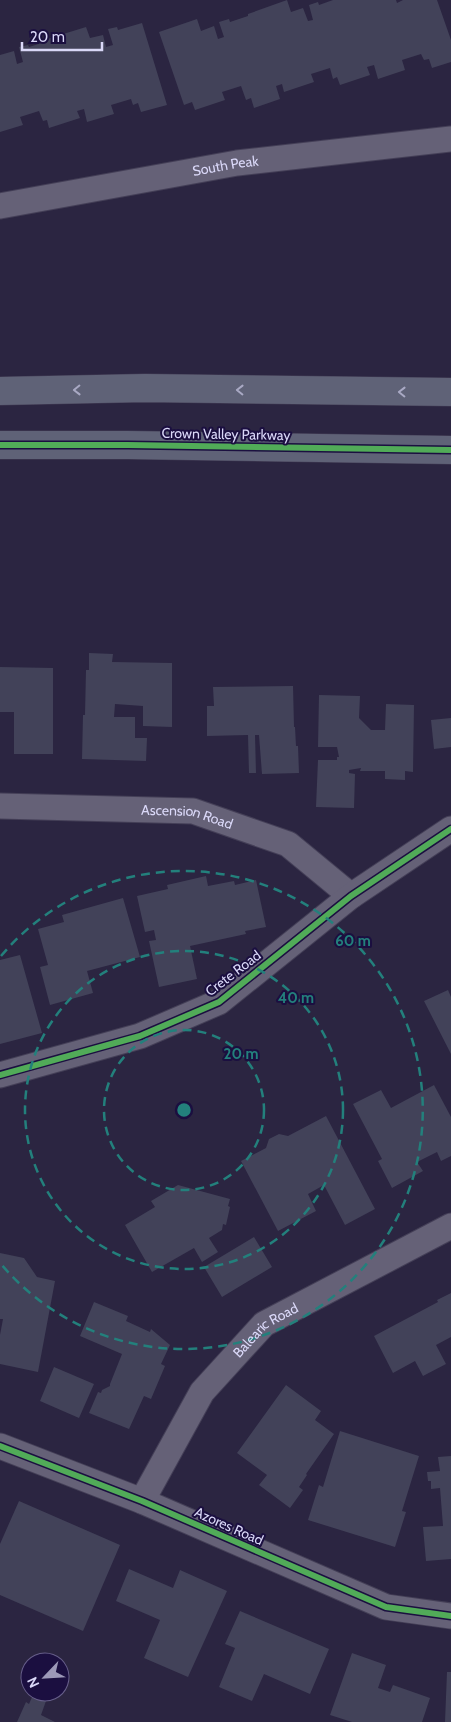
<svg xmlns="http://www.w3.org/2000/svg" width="451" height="1722" font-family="Cabin,sans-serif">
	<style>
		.building { fill: #424259 }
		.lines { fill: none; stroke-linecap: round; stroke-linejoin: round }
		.minor-casing { stroke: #443f57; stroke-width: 27 }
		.primary-casing { stroke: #443f57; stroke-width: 29 }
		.minor { stroke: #656177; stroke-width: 25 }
		.primary { stroke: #5f6277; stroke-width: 28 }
		.cycleway-casing { stroke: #1b0f40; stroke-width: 9 }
		.cycleway { stroke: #51ab58; stroke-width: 6 }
		.oneway { stroke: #a9a9c4 }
		.ring { fill: none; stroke: #23807c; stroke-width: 2.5; stroke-dasharray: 9 6 }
		.labels { text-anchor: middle; stroke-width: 4; stroke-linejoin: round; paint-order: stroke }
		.street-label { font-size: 14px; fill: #dad8f8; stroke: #1b0f40 }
		.centre { fill: #23807c; stroke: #1b0f40; stroke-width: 2.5 }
		.ring-label { font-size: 15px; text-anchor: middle; font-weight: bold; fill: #23807c; stroke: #1b0f40; stroke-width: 4; stroke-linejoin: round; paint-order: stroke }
	</style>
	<rect width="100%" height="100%" fill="#2b2541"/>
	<!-- building -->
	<path class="building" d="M287 0 291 12 303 8 308 21 313 20 309 5 318 2 319 5 333 0H396L397 3 403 0H437L451 40V62L432 68 429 59 424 60 421 54 402 60 405 70 378 79 374 65 367 67 370 75 340 85 337 77 333 79 330 68 311 74 314 82 284 92 282 84 276 86 280 99 254 108 251 98 246 100 241 86 222 92 225 100 195 110 192 102 184 105 159 32 197 19 201 31 214 26 218 39 224 37 219 22 229 19 230 22 248 16V14Z
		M142 23 167 105 141 112 138 103 133 105 131 99 111 105 114 114 87 122 84 109 77 111 80 118 49 128 47 120 43 121 39 111 20 117 23 125 0 132V55L14 51 17 64 23 62 19 47 28 45 29 47 48 41 47 39 86 27 90 38 103 35 106 47 113 45 108 29 117 27 118 30Z
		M89 653 113 654 112 662 172 663V727L143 726V706L115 704 114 717H135V738H147L146 761 82 759 83 715H85L86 670H89Z
		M0 667 53 668V754H14V712H0Z
		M293 686 294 727H295L296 746H298L299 773 262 774 259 735H255L256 773H249L248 735 207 736V706H214L213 687Z
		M319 695 360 696 359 718 371 730H385L386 704 414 705 413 772 405 771V780L385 779V771H360L361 768 349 770V773L355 774 354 808 316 807 318 760H337V757H339L337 747H318Z
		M451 718V747L434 749 431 720Z
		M206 876 208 886 234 881 235 885 256 880 266 927 245 931 246 934 190 946 197 979 159 987 149 941 156 940 154 930 145 932 137 896 168 889 167 885Z
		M123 898 140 957 87 971 93 993 50 1005 40 967 48 965 38 929 64 922 62 915Z
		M20 955 42 1033 0 1044V960Z
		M448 990 451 997V1054L424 1001Z
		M434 1085 451 1117V1156L441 1161 437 1152 417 1162 423 1171 392 1188 378 1161 382 1159 353 1104 381 1090 391 1108Z
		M326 1116 375 1209 345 1225 324 1185 308 1194 316 1211 278 1231 241 1161 266 1148 269 1139 279 1134 288 1136Z
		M178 1185 230 1199 228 1206 230 1207 226 1225 223 1224 222 1230 209 1238 218 1252 202 1262 194 1248 152 1272 125 1225 155 1207 151 1201Z
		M254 1237 272 1267 222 1297 204 1267Z
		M0 1253 24 1258 37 1277 55 1281 38 1372 0 1364V1335L3 1319H0Z
		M451 1293V1337L436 1345 446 1364 423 1376 415 1361 393 1373 374 1336 438 1302 437 1300Z
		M94 1302 128 1316 126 1321 150 1332 151 1329 170 1345 161 1364 165 1366 151 1399 144 1396 129 1429 89 1413 98 1392 101 1393 102 1390 110 1386V1384L122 1354 80 1336Z
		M54 1367 94 1384 79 1418 40 1401Z
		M286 1385 321 1411 315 1420 334 1434 306 1474 307 1475 299 1487 303 1490 290 1508 259 1485 267 1475 237 1453Z
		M340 1431 419 1456 402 1511 406 1512 395 1547 308 1520 319 1485 323 1487Z
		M451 1456V1559L426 1561 423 1527 443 1526 440 1488 431 1489V1481H428L427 1472 440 1471 438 1457Z
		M19 1501 120 1545 83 1631 0 1595V1544Z
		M129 1569 173 1588 180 1570 227 1591 188 1677 144 1658 160 1620 116 1601Z
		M240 1611 329 1649 310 1694 264 1674 252 1701 219 1687 235 1648 225 1644Z
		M352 1653 386 1665 378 1688 390 1692 393 1685 430 1698 422 1722H352L330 1715Z
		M447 1672H451V1722H445Z
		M33 1695 46 1701 41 1715 55 1722H17L26 1702 29 1704Z"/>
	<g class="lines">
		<!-- minor casing -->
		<g class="minor-casing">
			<g id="minor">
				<path id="s1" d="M0 206 237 163 451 139"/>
				<path id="s2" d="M0 806 193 811 288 844 351 896"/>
				<path d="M0 1075 140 1036 219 1002 351 896 451 829"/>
				<path d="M0 1446 142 1501 386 1607 451 1616"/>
				<path id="s3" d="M142 1501 202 1392 264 1324 451 1226"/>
			</g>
		</g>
		<!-- primary casing -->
		<g class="primary-casing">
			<path id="primary" d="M0 391 145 388 451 392
				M0 445H128L451 450"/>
		</g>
		<!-- minor -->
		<use href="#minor" class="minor"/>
		<!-- primary -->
		<use href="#primary" class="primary"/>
		<!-- cycleway casing -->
		<g class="cycleway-casing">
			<path id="cycleway" d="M0 445H128L451 450
				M0 1075 140 1036 219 1002 351 896 451 829
				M0 1446 142 1501 386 1607 451 1616"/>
		</g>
		<!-- cycleway -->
		<use href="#cycleway" class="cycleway"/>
	</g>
	<!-- one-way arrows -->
	<defs><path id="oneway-chevron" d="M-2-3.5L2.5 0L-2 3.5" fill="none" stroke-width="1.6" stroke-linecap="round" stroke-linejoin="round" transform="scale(1.25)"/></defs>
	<g class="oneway">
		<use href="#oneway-chevron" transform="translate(77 390) rotate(179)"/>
		<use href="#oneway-chevron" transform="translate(240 390) rotate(-179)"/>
		<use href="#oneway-chevron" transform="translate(402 392) rotate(-179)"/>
	</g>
	<!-- distance rings -->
	<g class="ring">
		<circle cx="184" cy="1110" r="80"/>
		<circle cx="184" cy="1110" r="159"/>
		<path d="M1 956A239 239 0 1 1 1 1264"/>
	</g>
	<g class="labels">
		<!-- street labels -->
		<g class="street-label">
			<text dy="5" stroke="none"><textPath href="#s1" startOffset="229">South Peak</textPath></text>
			<text transform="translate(226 434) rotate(1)" y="5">Crown Valley Parkway</text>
			<text dy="5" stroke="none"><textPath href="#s2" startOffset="188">Ascension Road</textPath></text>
			<text transform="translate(233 973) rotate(-37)" y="5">Crete Road</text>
			<text dy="5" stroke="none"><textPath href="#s3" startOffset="214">Balearic Road</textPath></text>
			<text transform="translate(229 1526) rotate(24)" y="5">Azores Road</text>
		</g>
	</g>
	<circle cx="184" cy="1110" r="8" class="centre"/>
	<g class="ring-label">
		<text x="353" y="946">60 m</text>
		<text x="296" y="1003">40 m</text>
		<text x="241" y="1059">20 m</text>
	</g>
	<!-- north arrow -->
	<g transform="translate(45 1677) rotate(245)"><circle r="24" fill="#1b0f40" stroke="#675f8a"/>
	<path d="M0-4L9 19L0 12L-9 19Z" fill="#9d99b8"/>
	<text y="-8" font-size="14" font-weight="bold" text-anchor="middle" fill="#dad8f8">N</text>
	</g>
	<!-- scale -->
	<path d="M22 42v8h80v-8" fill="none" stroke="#dad8f8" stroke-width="2.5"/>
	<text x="30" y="42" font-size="15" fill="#dad8f8" stroke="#1b0f40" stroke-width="4" paint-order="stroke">20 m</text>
</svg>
